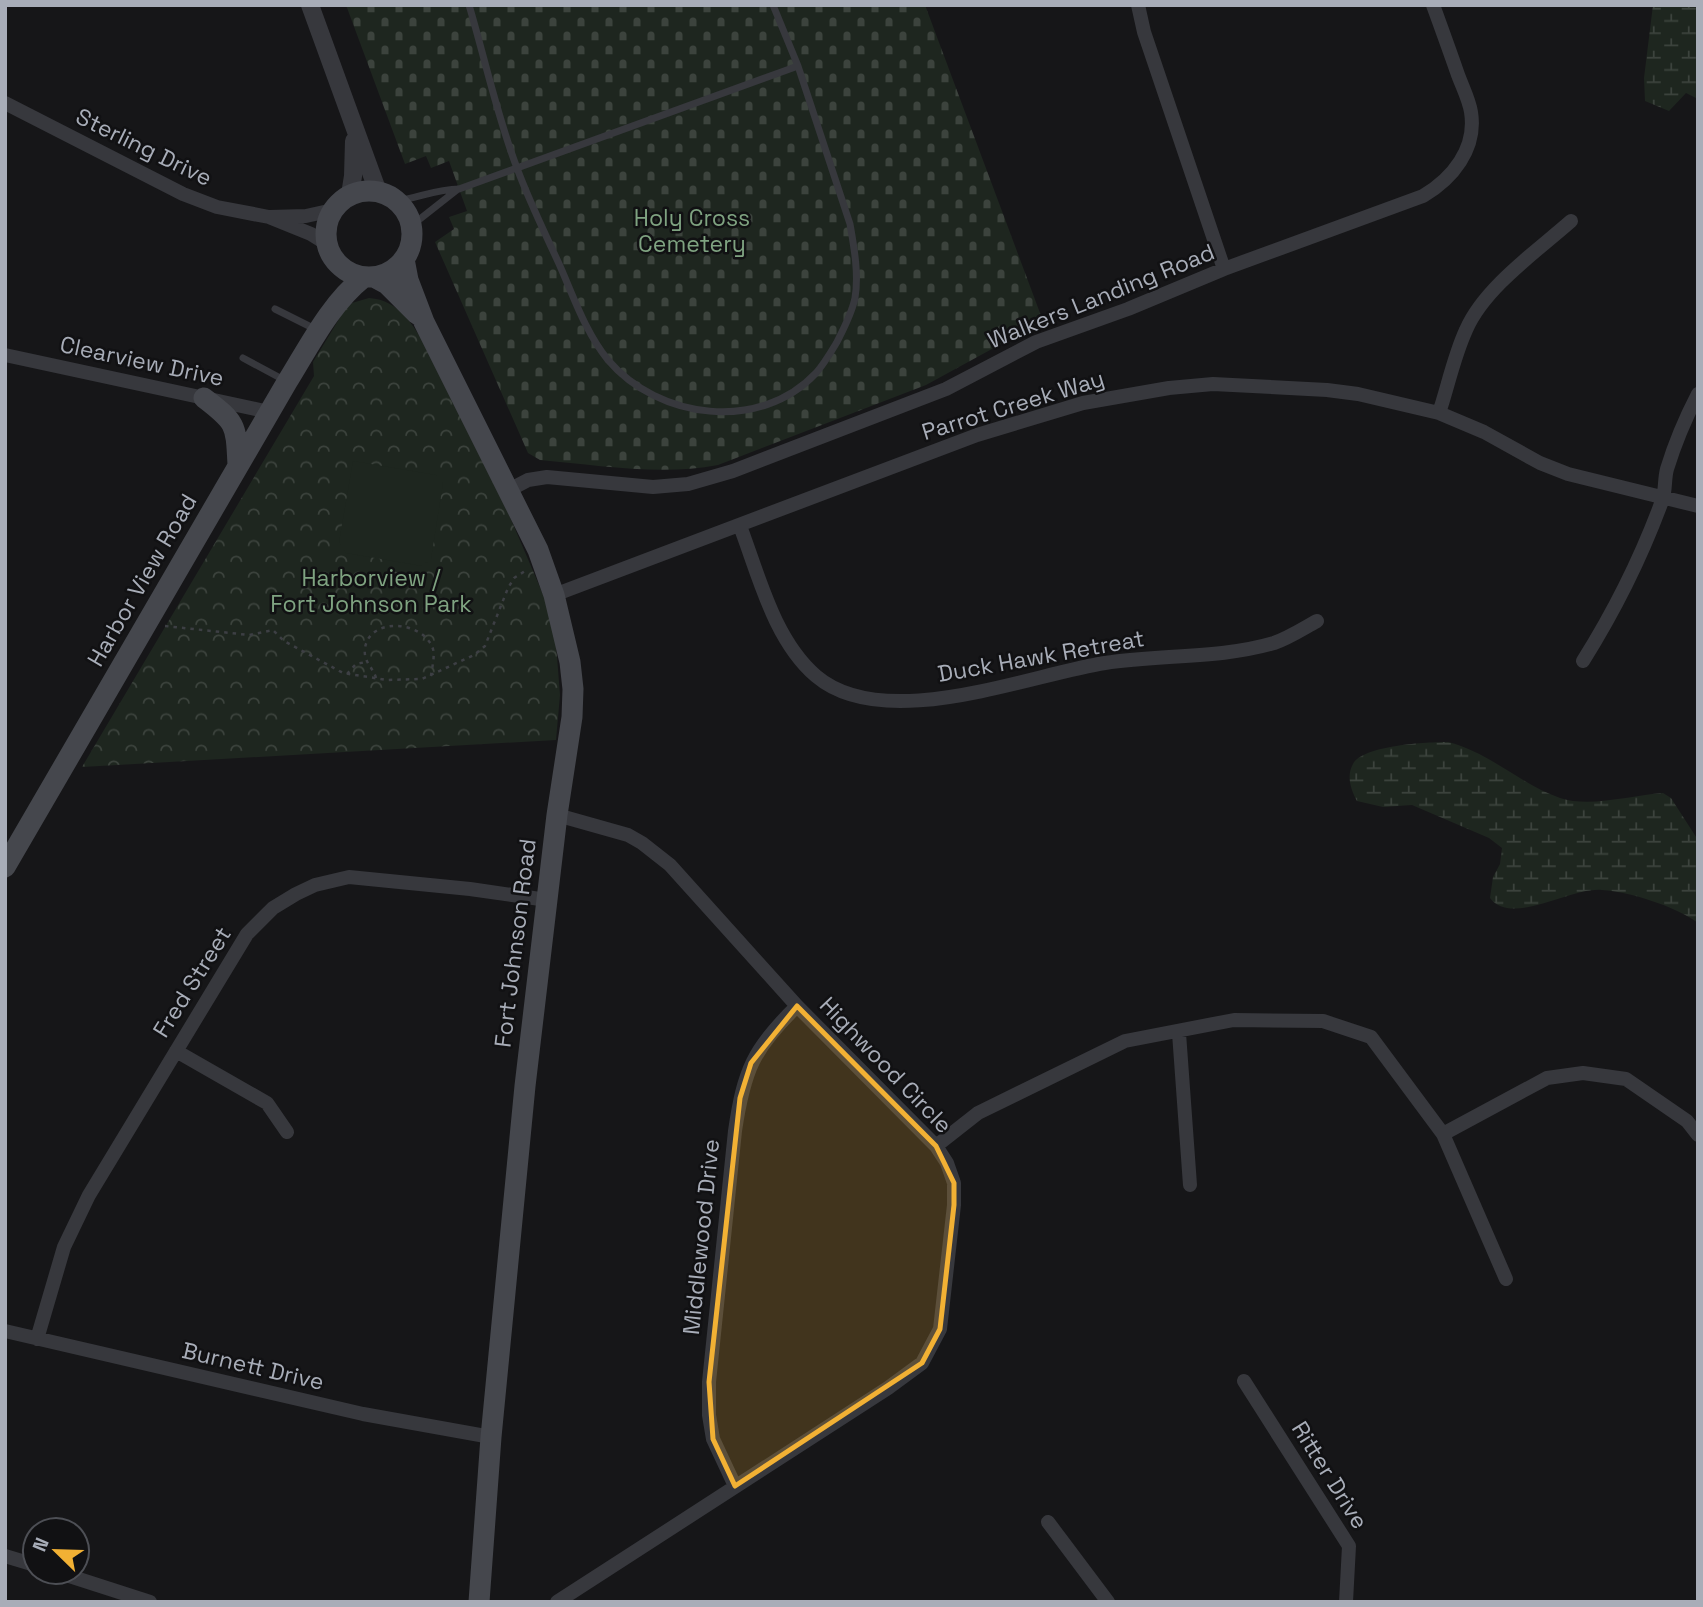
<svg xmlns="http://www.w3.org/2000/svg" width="1703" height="1607" font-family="'Space Grotesk',sans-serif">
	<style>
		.forest { fill: url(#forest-crowns) }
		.wetland { fill: url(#wetland-marsh) }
		.cemetery { fill: url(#cemetery-stones) }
		.pitch { fill: #1e261f }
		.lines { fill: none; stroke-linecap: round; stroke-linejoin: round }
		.path { stroke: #3d3f44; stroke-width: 2.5; stroke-dasharray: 3.5 5; stroke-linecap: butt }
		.service { stroke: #37383d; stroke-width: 7 }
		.minor { stroke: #37383d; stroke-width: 14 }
		.tertiary { stroke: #37383d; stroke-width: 18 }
		.secondary { stroke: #45474d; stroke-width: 21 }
		.marked { fill: #f2b134; fill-opacity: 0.2; stroke: #f2b134; stroke-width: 5; stroke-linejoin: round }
		.labels { text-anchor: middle; stroke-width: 5; stroke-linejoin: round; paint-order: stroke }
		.street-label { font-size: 23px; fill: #a8adb8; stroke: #111113 }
		.park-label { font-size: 23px; fill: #7fa381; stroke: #111113 }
	</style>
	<defs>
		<pattern id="forest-crowns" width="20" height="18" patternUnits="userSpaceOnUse" patternTransform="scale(1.75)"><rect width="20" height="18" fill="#1e261f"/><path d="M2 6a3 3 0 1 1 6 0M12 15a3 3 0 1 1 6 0" fill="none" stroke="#3c433d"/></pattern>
		<pattern id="wetland-marsh" width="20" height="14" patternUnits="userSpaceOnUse" patternTransform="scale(1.75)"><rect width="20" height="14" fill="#1e261f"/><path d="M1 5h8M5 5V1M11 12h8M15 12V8" fill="none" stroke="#3c433d"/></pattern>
		<pattern id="cemetery-stones" width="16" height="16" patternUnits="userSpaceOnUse" patternTransform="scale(1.75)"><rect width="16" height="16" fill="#1e261f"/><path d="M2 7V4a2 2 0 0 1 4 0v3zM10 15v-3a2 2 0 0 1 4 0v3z" fill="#3c433d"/></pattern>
	</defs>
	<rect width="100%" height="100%" fill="#161618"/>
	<!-- forest -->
	<path class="forest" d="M369 298C400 300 414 327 429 351L501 496 545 599 556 644 560 695 556 740 82 767 314 376 313 362 344 311 352 303Z"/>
	<!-- wetland -->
	<path class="wetland" d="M1653 5H1698V99L1686 93 1669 111 1645 101 1644 78Z
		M1448 742C1489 752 1520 784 1560 798 1590 808 1632 795 1663 793L1671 798 1698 840V923C1675 906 1630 892 1602 890 1570 887 1512 927 1490 898L1493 877 1500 864 1502 848 1489 838 1412 805 1383 807 1357 801C1351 790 1346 776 1353 764 1363 745 1428 742 1448 742Z"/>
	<!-- cemetery -->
	<path class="cemetery" d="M346 5H925L1043 321 926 385 718 465C660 476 598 465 540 460L528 453 435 242 454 229 449 217 467 211 449 161 431 168 426 156 405 164Z"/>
	<!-- pitch -->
	<path class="pitch" d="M353 461 436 475 443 483 431 559 422 566 346 553 339 542Z"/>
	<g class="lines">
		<!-- path -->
		<path class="path" d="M165 626 249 635 273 630 284 641 343 673 387 680 422 679 474 655 485 646 508 588 514 578 525 571
			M347 674 356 664 366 662
			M376 678C373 667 363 662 365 648 370 616 424 621 433 649 435 657 432 667 431 676"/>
		<!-- service -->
		<path class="service" d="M469 5C485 59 497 116 517 168 529 201 545 233 560 266 574 298 586 333 608 360 658 419 760 433 816 373 824 364 831 352 837 342 844 328 852 313 855 298 859 274 854 247 850 224L798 66 773 5
			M397 201C418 198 437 189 459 189L798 66
			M411 226 458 189
			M275 309 315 329
			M243 358 284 380"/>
		<!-- minor -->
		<path class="minor" d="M1138 5 1144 32 1224 269
			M5 103 183 194 217 207 269 217 311 234 327 244
			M270 217 306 216 333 210
			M5 355 269 412
			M1439 413C1448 386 1454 356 1466 330 1484 288 1537 251 1571 221
			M509 490 528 480 547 477 653 487 688 484 733 471 946 389 1036 342 1128 309 1224 269 1423 196C1452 179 1477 149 1471 112 1469 99 1461 84 1457 72 1449 49 1441 27 1433 5
			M740 526C759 576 774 640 816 676 884 734 1028 675 1105 663 1161 654 1220 659 1274 643 1289 638 1304 628 1317 621
			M554 595 977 435 1083 403 1169 388 1213 384 1327 390 1358 394 1439 413 1484 432 1540 463 1568 474 1698 506
			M1583 661C1615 610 1641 558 1662 501 1666 491 1664 480 1667 469 1675 443 1685 419 1698 394
			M1179 1033 1190 1185
			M176 1051 267 1103 287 1132
			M1443 1134 1547 1078 1583 1073 1626 1079 1687 1121 1698 1135
			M936 1146 978 1113 1125 1041 1234 1020 1323 1021 1371 1037 1443 1134 1506 1279
			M5 1331 363 1414 491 1437
			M37 1339 64 1247 89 1195 247 934 273 908 296 894 315 885 349 877 470 889 547 900
			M1244 1381 1349 1546 1346 1602
			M735 1486 713 1439 709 1415V1382L735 1131C744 1070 753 1049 797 1006
			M1048 1522 1108 1602
			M5 1556 35 1565
			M57 1572 150 1602
			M557 1602 888 1388 922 1363 940 1329 954 1205V1183L947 1163 936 1146 797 1006 670 865 642 843 628 835 557 815"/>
		<!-- tertiary -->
		<path class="tertiary" d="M310 5 378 192
			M350 195 353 176 354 141"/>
		<!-- secondary -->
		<path class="secondary" d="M326 234a43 43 0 1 1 86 0a43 43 0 1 1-86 0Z
			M404 259 408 280 424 322 538 550 554 595 570 662 573 689 572 717 557 815 525 1086 491 1437 479 1602
			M374 277 387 284 417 314
			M204 398C237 423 236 425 238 465
			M5 867 287 382C310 345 330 304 364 277"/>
	</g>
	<!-- marked area -->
	<path class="marked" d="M797 1006 936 1146 954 1183V1205L940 1329 922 1363 735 1486 713 1439 709 1382 740 1098 751 1063Z"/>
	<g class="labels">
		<!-- street labels -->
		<g class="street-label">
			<text transform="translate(144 147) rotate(26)" y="8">Sterling Drive</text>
			<text transform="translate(1101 296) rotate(-22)" y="8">Walkers Landing Road</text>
			<text transform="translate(142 361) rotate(12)" y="8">Clearview Drive</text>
			<text transform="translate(1013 405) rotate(-17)" y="8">Parrot Creek Way</text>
			<text transform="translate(142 580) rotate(-60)" y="8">Harbor View Road</text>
			<text transform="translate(1041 656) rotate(-10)" y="8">Duck Hawk Retreat</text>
			<text transform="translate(515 943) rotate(-83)" y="8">Fort Johnson Road</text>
			<text transform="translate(192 982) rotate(-58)" y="8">Fred Street</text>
			<text transform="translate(886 1065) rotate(46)" y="8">Highwood Circle</text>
			<text transform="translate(701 1237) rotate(-84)" y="8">Middlewood Drive</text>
			<text transform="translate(253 1366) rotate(13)" y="8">Burnett Drive</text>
			<text transform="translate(1330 1475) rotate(58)" y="8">Ritter Drive</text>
		</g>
		<!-- park labels -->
		<g class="park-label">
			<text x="692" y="226">Holy Cross<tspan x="692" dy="26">Cemetery</tspan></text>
			<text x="371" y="586">Harborview /<tspan x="371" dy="26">Fort Johnson Park</tspan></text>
		</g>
	</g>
	<!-- border -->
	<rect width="1703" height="1607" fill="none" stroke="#a8adb8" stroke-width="14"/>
	<!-- north arrow -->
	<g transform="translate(56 1551) rotate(293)"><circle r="33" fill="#111113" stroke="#4d4f55" stroke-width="2"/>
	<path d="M0-5L12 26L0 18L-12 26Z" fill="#f2b134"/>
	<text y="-10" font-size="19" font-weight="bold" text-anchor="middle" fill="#a8adb8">N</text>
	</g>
</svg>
